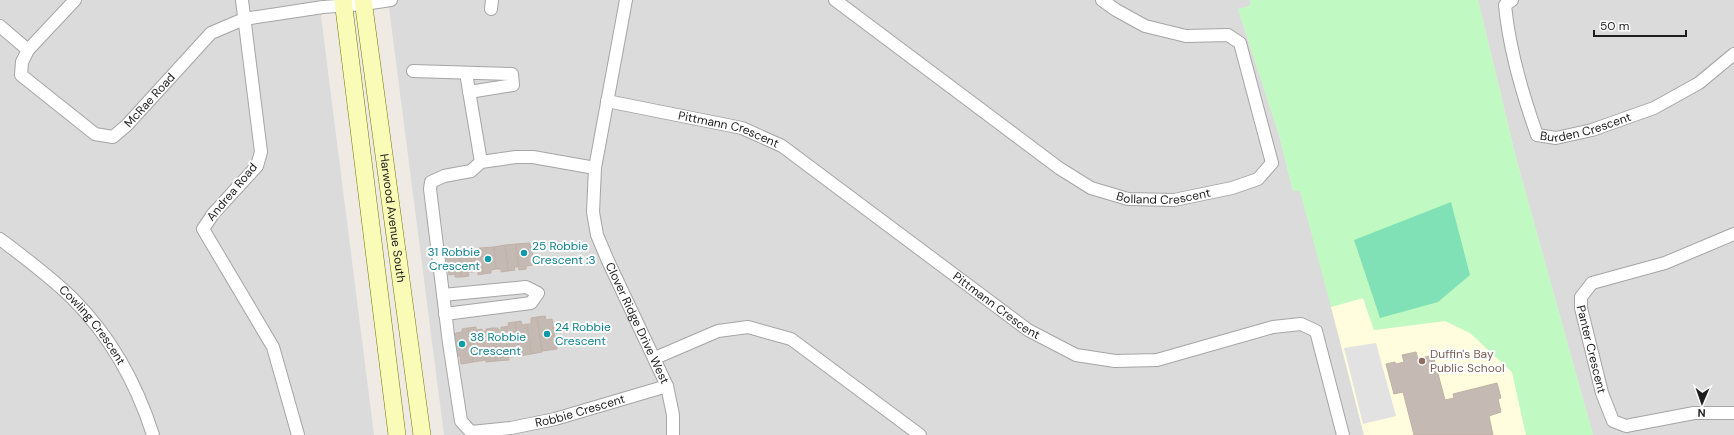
<svg xmlns="http://www.w3.org/2000/svg" width="1734" height="435" font-family="'DM Sans',sans-serif">
<rect width="100%" height="100%" fill="#efebe4"/>
<g fill="#dcdbdb">
<path d="M0 0H319L374 435H0Z"/>
<path d="M388 0H1250V6L1238 9 1279 135 1293 191H1300L1329 293 1364 435H444Z"/>
<path d="M1478 0H1734V435H1593L1516 158Z"/>
</g>
<path fill="#fffddd" d="M1363 298 1374 330 1445 321 1470 333 1512 372 1526 435H1364L1331 307Z"/>
<path fill="#c0fac2" d="M1250 0H1478L1516 158 1593 435H1526L1512 372 1470 333 1445 321 1374 330 1363 298 1331 307 1300 191H1293L1279 135 1238 9 1250 6Z"/>
<path fill="#80e0b6" d="M1451 202 1470 275 1438 302 1380 318 1354 240Z"/>
<path fill="#e2e2e2" d="M1376 343 1396 416 1363 424 1344 348Z"/>
<g fill="#c4bab3" stroke="#c1b1a6">
<path d="M530 243 534 261 533 265 526 266V269L519 270 516 244Z"/>
<path d="M516 244 518 267H514L515 270 508 271 505 245Z"/>
<path d="M505 245 508 271 501 272V269H496L494 247Z"/>
<path d="M494 247 496 269 491 270V273L483 274 480 248Z"/>
<path d="M480 248 483 274 478 275V271L472 272 470 250Z"/>
<path d="M470 250 472 272H468L469 276 461 277 459 251Z"/>
<path d="M459 251 461 277H455V274L449 275 446 253Z"/>
<path d="M545 316 546 320 552 319 557 349 542 351 537 317Z"/>
<path d="M537 317 542 352 531 354 527 324H531V318Z"/>
<path d="M521 321 522 325 527 324 531 354 519 356 515 322Z"/>
<path d="M515 322 519 356 509 357 504 327 509 326 508 323Z"/>
<path d="M476 327V330L482 329 485 360 473 362 468 328Z"/>
<path d="M501 327H504L509 360 496 361 492 328H498V330H501Z"/>
<path d="M468 328 473 362 461 364 460 356H455L453 339 456 333 462 332V329Z"/>
<path d="M492 328 496 361 486 362 482 332 486 331V329Z"/>
<path d="M1416 352 1418 359 1433 355 1445 400 1454 398 1453 394 1497 383 1501 398 1498 399 1501 412 1489 416 1493 435H1414L1403 392 1394 394 1386 364 1395 362 1396 364 1404 362 1402 355Z"/>
</g>
<g fill="none" stroke-linecap="round" stroke-linejoin="round">
<g stroke="#a5a5a5" stroke-width="14">
<g id="minor">
<path id="s1" d="M75 0 28 50 22 62 21 75 95 134 113 137 127 125 211 33 244 19 323 7 364 4 391 0"/>
<path d="M242 0 261 152 257 166 213 214 203 229 273 347 298 435"/>
<path id="s2" d="M626 0 595 168 593 212 597 235 608 261 667 386 673 415V435"/>
<path id="s3" d="M835 0 1059 168 1091 188 1128 199 1174 200 1232 188 1258 179 1272 163 1240 43 1228 35 1186 36 1145 26 1116 10 1102 0"/>
<path id="s4" d="M1512 0 1505 5C1509 49 1522 93 1537 135L1556 138 1592 130 1654 108 1699 83 1734 54"/>
<path d="M491 9 492 0"/>
<path d="M0 26 28 50"/>
<path d="M413 71 512 74 513 85 469 92"/>
<path d="M466 73 481 162"/>
<path id="s5" d="M607 101 742 128 782 146 1028 330 1076 355 1115 361 1157 360 1273 327 1301 324 1316 331 1343 435"/>
<path id="s6" d="M595 168 533 157H516L481 162 471 171 444 176 431 182 430 189 449 343 461 421 471 432 511 428 555 419 667 386"/>
<path id="s7" d="M1734 234 1665 263 1592 283 1581 297V308L1602 393 1613 421 1626 426 1694 413H1734"/>
<path id="s8" d="M0 239C25 258 51 277 73 299 111 337 137 385 153 435"/>
<path d="M443 295 526 287 538 293 531 303 445 314"/>
<path d="M655 358 718 331 748 327 791 339 920 435"/>
</g>
</g>
<g stroke="#707703" stroke-width="18">
<g id="secondary">
<path d="M343 0 397 435"/>
<path id="s9" d="M363 0 422 435"/>
</g>
</g>
<use href="#minor" stroke="#fff" stroke-width="12"/>
<use href="#secondary" stroke="#fafbb7" stroke-width="17"/>
</g>
<g fill="#0f9aa8" stroke="#fff" stroke-width="1.5">
<circle cx="524" cy="253" r="4"/>
<circle cx="488" cy="259" r="4"/>
<circle cx="547" cy="334" r="4"/>
<circle cx="462" cy="344" r="4"/>
</g>
<circle fill="#8d6e63" stroke="#fff" stroke-width="1.5" cx="1422" cy="361" r="4"/>
<g text-anchor="middle" dominant-baseline="central" stroke-width="4" stroke-linejoin="round" paint-order="stroke">
<g font-size="12" fill="#1e1e1e" stroke="#fff">
<text stroke="none"><textPath href="#s1" startOffset="260">McRae Road</textPath></text>
<text stroke="none"><textPath href="#s4" startOffset="193">Burden Crescent</textPath></text>
<text stroke="none"><textPath href="#s5" startOffset="125">Pittmann Crescent</textPath></text>
<text transform="translate(232 192) rotate(-50)">Andrea Road</text>
<text stroke="none"><textPath href="#s3" startOffset="392">Bolland Crescent</textPath></text>
<text stroke="none"><textPath href="#s9" startOffset="220">Harwood Avenue South</textPath></text>
<text stroke="none"><textPath href="#s5" startOffset="449">Pittmann Crescent</textPath></text>
<text stroke="none"><textPath href="#s2" startOffset="335">Clover Ridge Drive West</textPath></text>
<text stroke="none"><textPath href="#s8" startOffset="127">Cowling Crescent</textPath></text>
<text stroke="none"><textPath href="#s7" startOffset="222">Panter Crescent</textPath></text>
<text stroke="none"><textPath href="#s6" startOffset="538">Robbie Crescent</textPath></text>
</g>
<g font-size="12" fill="#0d838f" stroke="#fff" text-anchor="start">
<text x="532" y="246">25 Robbie<tspan x="532" dy="14">Crescent :3</tspan></text>
<text x="480" y="252" text-anchor="end">31 Robbie<tspan x="480" dy="14">Crescent</tspan></text>
<text x="555" y="327">24 Robbie<tspan x="555" dy="14">Crescent</tspan></text>
<text x="470" y="337">38 Robbie<tspan x="470" dy="14">Crescent</tspan></text>
</g>
<g font-size="12" fill="#785e54" stroke="#fff" text-anchor="start">
<text x="1430" y="354">Duffin's Bay<tspan x="1430" dy="14">Public School</tspan></text>
</g>
</g>
<g transform="translate(1702 403) rotate(182)" stroke="#ffffff" stroke-width="3" paint-order="stroke">
<path d="M0-3L7 15L0 10L-7 15Z" fill="#1e1e1e"/>
<text y="-6" font-size="11" font-weight="bold" text-anchor="middle" fill="#1e1e1e">N</text>
</g>
<path d="M1594 30v6h92v-6" fill="none" stroke="#1e1e1e" stroke-width="2"/>
<text x="1600" y="30" font-size="12" fill="#1e1e1e" stroke="#ffffff" stroke-width="3" paint-order="stroke">50 m</text>
</svg>
